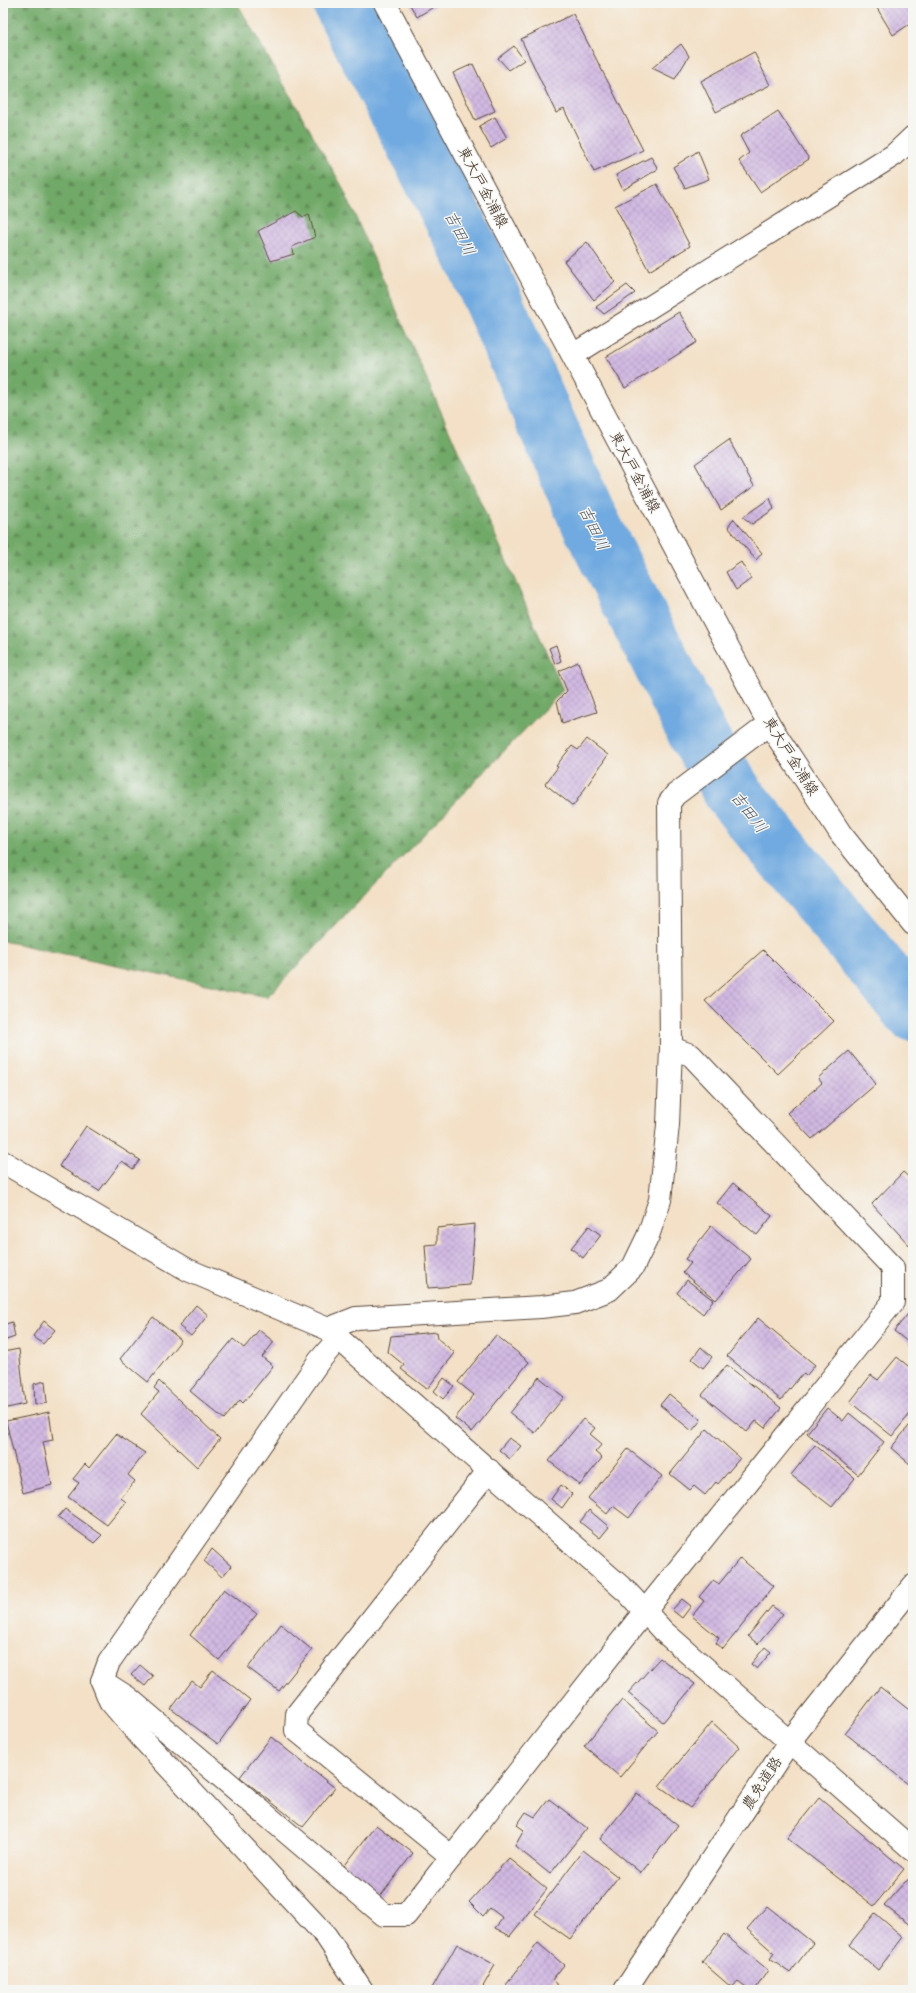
<svg xmlns="http://www.w3.org/2000/svg" width="916" height="1993" font-family="'Shantell Sans','Klee One',sans-serif">
<defs>
<pattern id="forest-firs" width="22" height="20" patternUnits="userSpaceOnUse"><rect width="22" height="20" fill="#71a968"/><path d="M5 1l3.5 6h-7zM16 11l3.5 6h-7z" fill="#5e8a55"/></pattern>
<pattern id="building-cross-hatch" width="8" height="8" patternUnits="userSpaceOnUse"><rect width="8" height="8" fill="#d1b9e2"/><path d="M0 0l8 8M0 8l8-8" fill="none" stroke="#b49fc1"/></pattern>
</defs>
<rect width="100%" height="100%" fill="#f6f6f2"/>
<filter id="ink" filterUnits="userSpaceOnUse"><feTurbulence type="fractalNoise" baseFrequency=".025" numOctaves="2"/><feDisplacementMap in="SourceGraphic" scale="8" xChannelSelector="R" yChannelSelector="G"/><feConvolveMatrix kernelMatrix="1 2 1 2 8 2 1 2 1" color-interpolation-filters="sRGB"/></filter>
<filter id="wash" filterUnits="userSpaceOnUse"><feTurbulence type="fractalNoise" baseFrequency=".012" numOctaves="4" result="noise"/><feDisplacementMap in="SourceGraphic" scale="16" xChannelSelector="R" yChannelSelector="G"/><feGaussianBlur stdDeviation="0.9" result="paint"/><feColorMatrix in="noise" values="0 0 0 0 0 0 0 0 0 0 0 0 0 0 0 0 0 1.4 0 .05"/><feComposite in="paint" operator="in"/></filter>
<g filter="url(#wash)">
<rect width="100%" height="100%" fill="#f3e0c6"/>
<path fill="url(#forest-firs)" stroke="#566a43" d="M3 3H237L342 186 563 690 267 997 3 941Z"/>
<g fill="none" stroke-linecap="round" stroke-linejoin="round">
<path stroke="#71aae0" stroke-width="59" d="M342 3 474 258 587 516 699 737 736 797 913 1012"/>
</g>
<g id="blocks">
<g fill="url(#building-cross-hatch)">
<path d="M409 3H440L417 17Z"/>
<path d="M524 3H535L526 8Z"/>
<path d="M874 3H913V22L893 35Z"/>
<path d="M573 14 643 150 594 172 564 109 556 113 521 39Z"/>
<path d="M681 44 689 56 675 79 652 68Z"/>
<path d="M514 46 524 60 509 70 498 58Z"/>
<path d="M754 52 770 85 716 112 701 81Z"/>
<path d="M473 64 495 111 475 120 453 73Z"/>
<path d="M778 111 809 159 760 192 739 161 749 153 740 136Z"/>
<path d="M495 117 507 138 491 148 479 126Z"/>
<path d="M698 151 709 179 685 188 673 167Z"/>
<path d="M651 157 658 169 623 190 616 175Z"/>
<path d="M657 184 690 246 649 271 615 206Z"/>
<path d="M296 211 303 217 309 214 315 237 292 247 294 254 271 261 258 231Z"/>
<path d="M587 242 615 282 594 300 564 261Z"/>
<path d="M627 285 635 293 604 314 596 307Z"/>
<path d="M679 312 697 342 625 388 606 357Z"/>
<path d="M729 440 754 486 721 510 695 464Z"/>
<path d="M770 498 774 509 752 524 743 517Z"/>
<path d="M734 519 762 553 756 560 728 527Z"/>
<path d="M741 562 751 579 736 590 726 572Z"/>
<path d="M556 645 561 661 555 664 549 648Z"/>
<path d="M578 662 597 712 562 723 557 701 567 691 559 671Z"/>
<path d="M587 739 608 755 573 806 545 784 558 767 556 766 572 746 578 750Z"/>
<path d="M763 950 834 1021 778 1074 705 1001Z"/>
<path d="M849 1051 876 1084 812 1139 787 1113 822 1083 818 1078Z"/>
<path d="M86 1126 140 1160 133 1169 122 1161 99 1191 59 1166Z"/>
<path d="M903 1172 913 1181V1241L909 1245 872 1204Z"/>
<path d="M733 1183 772 1216 757 1235 717 1203Z"/>
<path d="M475 1224 470 1285 428 1288 425 1245 437 1244V1228Z"/>
<path d="M589 1226 601 1235 583 1258 571 1248Z"/>
<path d="M711 1226 751 1259 716 1300 683 1273 691 1263 685 1259Z"/>
<path d="M687 1280 713 1300 703 1314 677 1293Z"/>
<path d="M196 1305 208 1315 191 1336 179 1326Z"/>
<path d="M913 1308V1346L894 1331Z"/>
<path d="M153 1317 181 1340 148 1382 120 1359Z"/>
<path d="M758 1318 815 1365 806 1376 803 1373 781 1400 727 1356Z"/>
<path d="M44 1321 55 1330 43 1344 33 1336Z"/>
<path d="M12 1322 15 1337 3 1341V1325Z"/>
<path d="M259 1330 274 1342 262 1357 273 1366 243 1403 240 1400 224 1419 190 1391 233 1339 244 1348Z"/>
<path d="M437 1332 438 1339 455 1353 427 1389 401 1369 404 1365 388 1352 391 1336Z"/>
<path d="M496 1335 529 1362 472 1432 455 1418 474 1395 458 1382Z"/>
<path d="M701 1347 712 1357 703 1368 692 1359Z"/>
<path d="M19 1349 25 1404 3 1409V1352Z"/>
<path d="M897 1357 913 1370V1410L892 1436 850 1402 871 1375 878 1380Z"/>
<path d="M727 1365 781 1408 765 1428 756 1421 747 1432 702 1395Z"/>
<path d="M539 1377 564 1397 535 1433 510 1413Z"/>
<path d="M444 1378 454 1386 443 1399 434 1391Z"/>
<path d="M45 1381 47 1403 35 1405 34 1384Z"/>
<path d="M159 1381 220 1439 197 1467 141 1414 159 1392 154 1388Z"/>
<path d="M669 1394 701 1420 692 1431 660 1405Z"/>
<path d="M827 1408 843 1421 849 1413 884 1442 858 1475 807 1433Z"/>
<path d="M49 1412 53 1440 43 1442 52 1485 23 1493 6 1421Z"/>
<path d="M583 1419 595 1428 590 1434 602 1444 595 1452 602 1458 580 1485 549 1461Z"/>
<path d="M913 1421V1463L911 1465 891 1448Z"/>
<path d="M707 1429 740 1458 718 1484 716 1482 705 1495 694 1486 690 1490 670 1474Z"/>
<path d="M116 1434 145 1453 128 1475 135 1481 121 1498 126 1502 107 1525 68 1497 79 1483 73 1479 85 1464 89 1468Z"/>
<path d="M509 1438 521 1446 510 1459 499 1450Z"/>
<path d="M815 1445 855 1478 832 1507 791 1475Z"/>
<path d="M628 1449 662 1476 629 1518 613 1506 607 1514 588 1498Z"/>
<path d="M561 1485 572 1494 562 1508 551 1499Z"/>
<path d="M65 1509 102 1535 94 1543 58 1517Z"/>
<path d="M589 1510 609 1527 600 1538 580 1522Z"/>
<path d="M212 1549 231 1566 222 1577 204 1561Z"/>
<path d="M740 1558 774 1586 723 1649 716 1643 719 1638 692 1616 704 1601 699 1597 713 1580 719 1584Z"/>
<path d="M224 1589 257 1614 219 1660 190 1635Z"/>
<path d="M682 1599 691 1606 682 1618 672 1610Z"/>
<path d="M772 1606 783 1614 758 1644 748 1636Z"/>
<path d="M281 1624 312 1650 279 1691 248 1668Z"/>
<path d="M765 1647 771 1652 757 1669 751 1664Z"/>
<path d="M660 1658 695 1684 663 1722 628 1693Z"/>
<path d="M140 1665 153 1676 145 1686 131 1675Z"/>
<path d="M213 1670 250 1700 218 1744 171 1709 192 1681 200 1687Z"/>
<path d="M880 1687 913 1713V1781L909 1785 845 1733Z"/>
<path d="M622 1700 658 1731 620 1777 584 1746Z"/>
<path d="M712 1722 739 1747 690 1808 659 1786Z"/>
<path d="M271 1737 335 1788 303 1827 240 1777Z"/>
<path d="M637 1793 678 1826 641 1873 600 1839Z"/>
<path d="M819 1798 904 1869 874 1906 787 1838Z"/>
<path d="M549 1799 587 1828 550 1874 515 1846 524 1830 517 1825 526 1812 535 1817Z"/>
<path d="M376 1825 413 1853 379 1898 342 1869Z"/>
<path d="M583 1850 618 1877 570 1939 535 1914Z"/>
<path d="M509 1858 547 1889 510 1936 495 1928 503 1918 490 1908 483 1916 469 1902Z"/>
<path d="M913 1876V1924L911 1926 884 1905 904 1883Z"/>
<path d="M767 1906 813 1943 790 1973 770 1959 774 1953 747 1929Z"/>
<path d="M875 1913 903 1937 878 1970 849 1945Z"/>
<path d="M724 1934 768 1970 755 1990H750L738 1981 731 1987 702 1962Z"/>
<path d="M538 1943 564 1965 552 1980 563 1990H514L506 1985Z"/>
<path d="M457 1944 495 1965 481 1990H431Z"/>
</g>
</g>
</g>
<g filter="url(#ink)">
<use href="#blocks" fill-opacity="0" stroke="#574537" stroke-width="1"/>
<g fill="none" stroke-linecap="round" stroke-linejoin="round">
<g stroke="#574537" stroke-width="24">
<g id="minor">
<path d="M573 355 894 155 913 137"/>
<path d="M3 1162 188 1270 328 1329 628 1593 663 1631 913 1850"/>
<path d="M328 1329 356 1318 541 1307 575 1303 609 1290 633 1267 648 1236 660 1200 668 1125 671 1048 669 803 675 795 769 724"/>
<path d="M339 1338 319 1361 109 1662 102 1681 110 1701 140 1736 326 1936 362 1990"/>
<path d="M102 1681 127 1697 384 1915H406L645 1611 893 1302V1268L691 1055 671 1048"/>
<path d="M452 1857 296 1730 297 1714 489 1470"/>
</g>
</g>
<g stroke="#574537" stroke-width="24">
<path id="tertiary" d="M625 1990 790 1741 913 1586"/>
</g>
<g stroke="#574537" stroke-width="24">
<path id="secondary" d="M385 3 769 724 841 834 913 924"/>
</g>
<use href="#minor" stroke="#fff" stroke-width="22"/>
<use href="#tertiary" stroke="#fff" stroke-width="22"/>
<use href="#secondary" stroke="#fff" stroke-width="22"/>
</g>
</g>
<g text-anchor="middle" dominant-baseline="central" stroke-width="3" stroke-linejoin="round" paint-order="stroke">
<g font-size="15" fill="#3b2a1e" stroke="#f6f6f2">
<text transform="translate(483 187) rotate(62)">東大戸金浦線</text>
<text transform="translate(635 472) rotate(62)">東大戸金浦線</text>
<text transform="translate(791 756) rotate(58)">東大戸金浦線</text>
<text transform="translate(762 1783) rotate(-57)">農免道路</text>
</g>
<g font-size="16" font-style="italic" fill="#4e5762" stroke="#f6f6f2">
<text transform="translate(460 233) rotate(63)">吉田川</text>
<text transform="translate(594 528) rotate(64)">吉田川</text>
<text transform="translate(749 812) rotate(52)">吉田川</text>
</g>
</g>
<rect width="916" height="1993" fill="none" stroke="#f6f6f2" stroke-width="16"/>
</svg>
